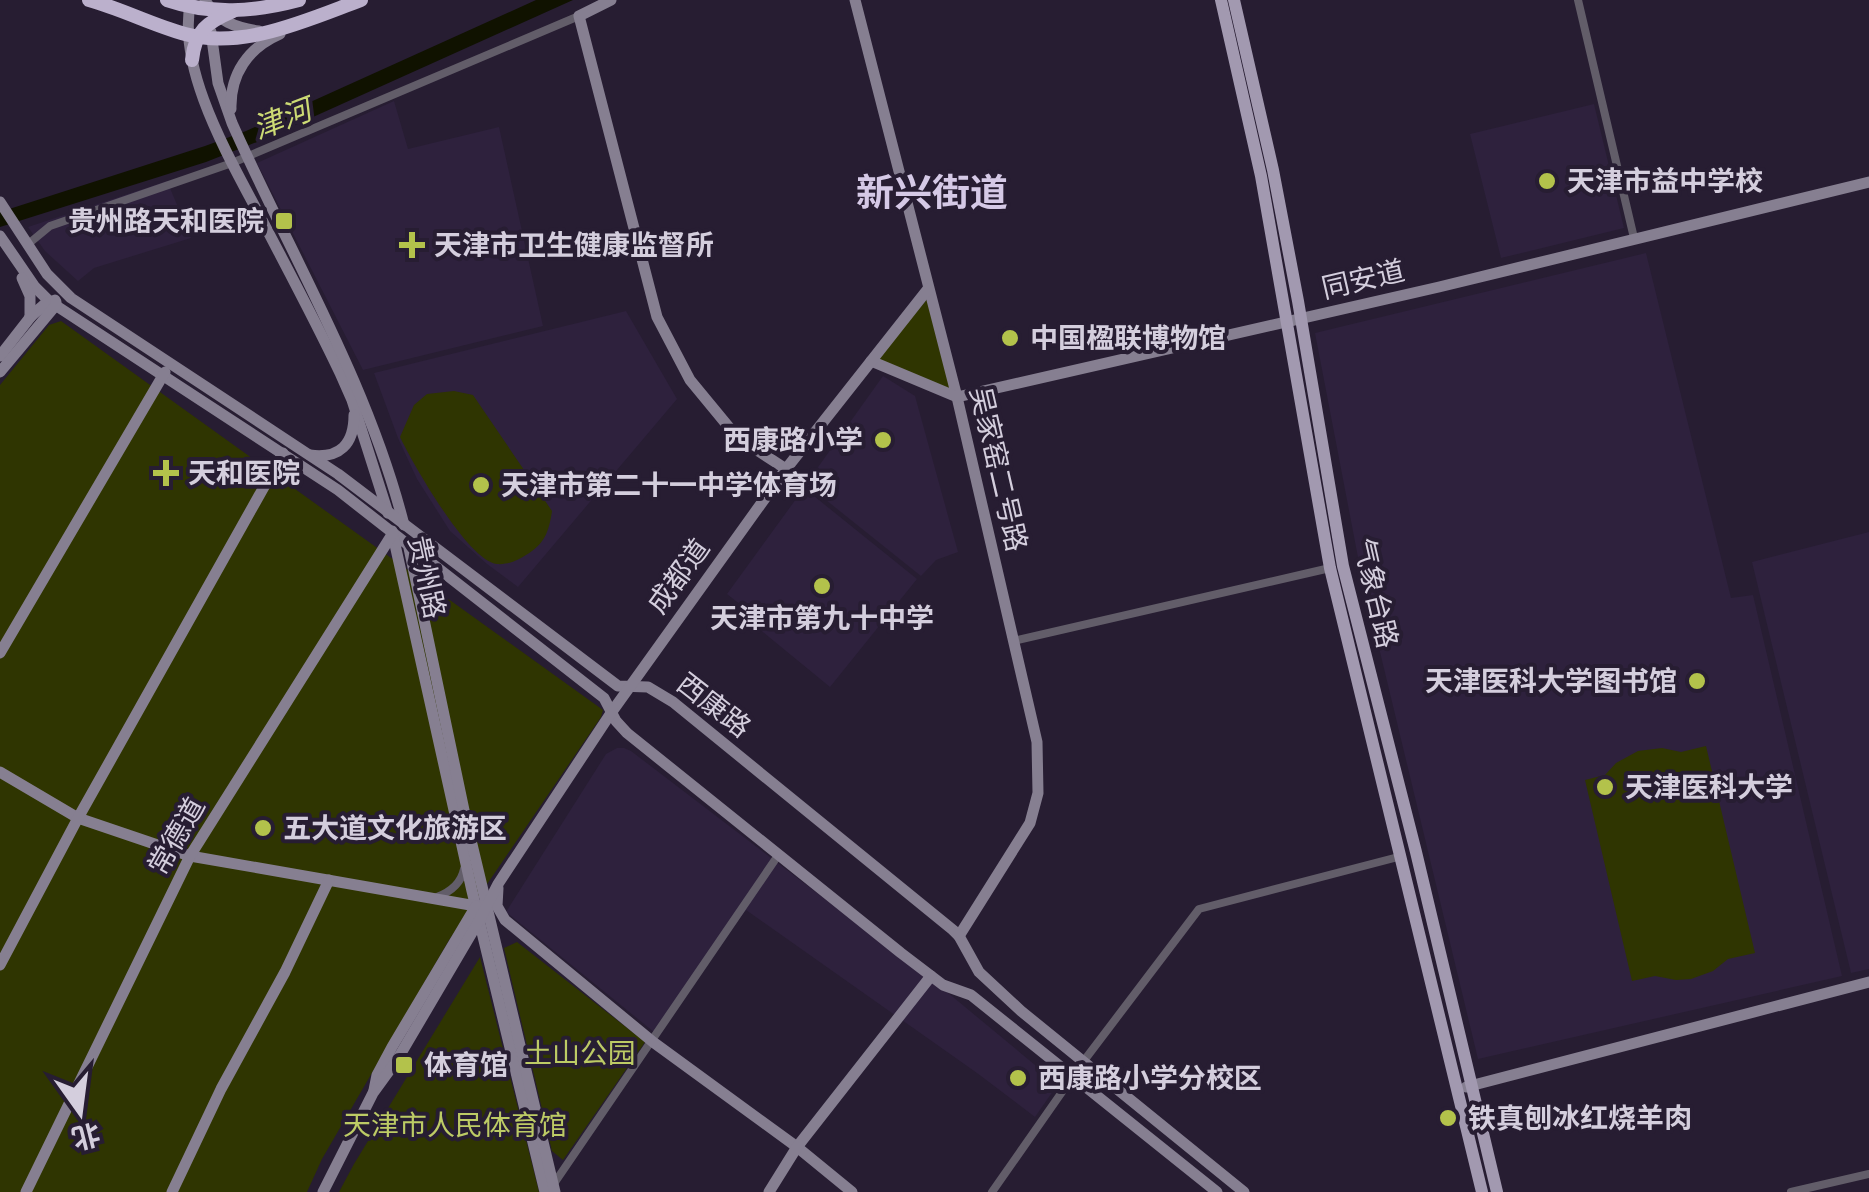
<svg xmlns="http://www.w3.org/2000/svg" width="1869" height="1192" font-family="Cabin,'Noto Sans SC',sans-serif">
<rect width="100%" height="100%" fill="#271d32"/>
<g fill="#2e213d">
<path d="M394 101 408 149 499 127 543 326 363 370 257 163Z"/>
<path d="M1594 104 1624 228 1501 258 1470 134Z"/>
<path d="M167 181 191 238 94 268 78 281 45 251 28 227Z"/>
<path d="M1646 253 1731 598 1753 595 1842 976 1478 1059 1361 573 1315 333Z"/>
<path d="M626 311 677 399 518 587 487 564 450 531 417 479 398 438 374 373Z"/>
<path d="M883 376 915 396 958 552 936 560 921 576 806 484Z"/>
<path d="M804 488 917 579 830 687 752 623 756 617 727 594Z"/>
<path d="M1869 532V969L1851 973 1752 562Z"/>
<path d="M617 748H624L631 751 947 992 1058 1084 1035 1117 977 1073 746 910 654 1032 506 912 606 754Z"/>
</g>
<g fill="#2f3501">
<path d="M933 292 960 399 874 363Z"/>
<path d="M61 321 603 710 601 717 449 940 322 1159 307 1192H0V385L49 325Z"/>
<path d="M454 391 473 395 552 511C549 531 545 544 526 555 518 560 508 565 497 564 468 561 413 464 400 437L414 405 427 394Z"/>
<path d="M1706 746 1755 953 1728 959 1713 971 1691 979 1676 980 1655 976 1632 981 1585 780 1605 775 1616 763 1638 751 1662 748 1681 752Z"/>
<path d="M517 942 645 1042 563 1160 552 1151 504 948Z"/>
<path d="M480 957 539 1192H339L354 1164Z"/>
</g>
<path fill="#101200" d="M536 0H573L262 140 206 162 0 227V212L205 146 246 131Z"/>
<g fill="none" stroke-linecap="round" stroke-linejoin="round">
<g stroke="#625d69" stroke-width="8">
<path d="M1578 0 1634 238"/>
<path d="M27 245 50 226 232 163 579 16"/>
<path d="M1013 641 1330 568"/>
<path d="M437 897C450 892 461 884 464 869"/>
<path d="M553 1185 779 854"/>
<path d="M992 1192 1083 1062 1199 909 1402 856"/>
<path d="M1791 1192 1869 1174"/>
</g>
<g stroke="#867f91" stroke-width="11">
<path d="M191 0C175 69 232 162 263 222 289 272 316 322 340 373L352 400 388 513"/>
<path d="M205 0C217 21 236 28 259 31"/>
<path d="M611 0 579 16 657 317 690 380 737 437 786 469"/>
<path d="M855 0 957 397 1037 742 1038 793 1030 823 959 936"/>
<path d="M211 32 218 83 232 123C291 256 368 383 404 525"/>
<path d="M231 109C230 74 248 48 280 34"/>
<path d="M0 202 47 274 71 298 338 474 618 686 648 687 673 702 953 930 959 936 979 972 1021 1011 1244 1192"/>
<path d="M0 236 35 287 49 301 338 490 604 698 616 721 627 733 901 953 943 985 971 995 1217 1192"/>
<path d="M22 278 30 296V317"/>
<path d="M30 317 45 304 55 300"/>
<path d="M0 356 32 315"/>
<path d="M871 361 957 397 1439 287 1869 182"/>
<path d="M0 372 56 305V302"/>
<path d="M310 455C340 459 354 444 354 415"/>
<path d="M392 531 472 891 545 1192"/>
<path d="M409 548 465 815 555 1192"/>
<path d="M0 653 165 372"/>
<path d="M0 772 78 818 190 856 476 906H482"/>
<path d="M498 888 497 906 505 920 653 1042 797 1147 852 1192"/>
<path d="M0 965 78 818 283 453"/>
<path d="M1466 1087 1869 982"/>
<path d="M374 1090 377 1075 392 1047 476 906"/>
<path d="M26 1192 190 856 393 533"/>
<path d="M172 1192 221 1089 285 972 329 880"/>
<path d="M323 1192 373 1093 397 1060 480 919 498 884 611 713 786 469 928 289"/>
<path d="M769 1192 797 1147 931 976"/>
</g>
<g stroke="#a299b0" stroke-width="12">
<path d="M1221 0 1261 176 1330 568 1482 1192"/>
<path d="M1234 0 1273 170 1298 301 1343 566 1416 852 1497 1192"/>
</g>
<g stroke="#bbb0cc" stroke-width="14">
<path d="M89 0C122 9 152 25 185 34 243 50 307 20 361 0"/>
<path d="M167 0C211 15 254 12 299 0"/>
<path d="M192 60C195 31 207 22 233 11"/>
</g>
</g>
<g fill="#b3c24b" stroke="#271d32" stroke-width="4">
<circle cx="1547" cy="181" r="10"/>
<rect x="274" y="211" width="20" height="20" rx="5"/>
<path d="M407 230h10v10h10v10h-10v10h-10v-10h-10v-10h10z"/>
<circle cx="1010" cy="338" r="10"/>
<circle cx="883" cy="440" r="10"/>
<path d="M161 458h10v10h10v10h-10v10h-10v-10h-10v-10h10z"/>
<circle cx="481" cy="485" r="10"/>
<circle cx="822" cy="586" r="10"/>
<circle cx="1697" cy="681" r="10"/>
<circle cx="1605" cy="787" r="10"/>
<circle cx="263" cy="828" r="10"/>
<rect x="394" y="1055" width="20" height="20" rx="5"/>
<circle cx="1018" cy="1078" r="10"/>
<circle cx="1448" cy="1118" r="10"/>
</g>
<g text-anchor="middle" dominant-baseline="central" stroke-width="8" stroke-linejoin="round" paint-order="stroke">
<g font-size="28" font-weight="bold" fill="#d4cedd" stroke="#271d32" text-anchor="start">
<text x="1567" y="181">天津市益中学校</text>
<text x="264" y="221" text-anchor="end">贵州路天和医院</text>
<text x="434" y="245">天津市卫生健康监督所</text>
<text x="1030" y="338">中国楹联博物馆</text>
<text x="863" y="440" text-anchor="end">西康路小学</text>
<text x="188" y="473">天和医院</text>
<text x="501" y="485">天津市第二十一中学体育场</text>
<text x="822" y="618" text-anchor="middle">天津市第九十中学</text>
<text x="1677" y="681" text-anchor="end">天津医科大学图书馆</text>
<text x="1625" y="787">天津医科大学</text>
<text x="283" y="828">五大道文化旅游区</text>
<text x="424" y="1065">体育馆</text>
<text x="1038" y="1078">西康路小学分校区</text>
<text x="1468" y="1118">铁真刨冰红烧羊肉</text>
</g>
<g font-size="28" fill="#d4cedd" stroke="#271d32">
<text transform="translate(1363 279) rotate(-13)">同安道</text>
<text transform="translate(999 469) rotate(77)">吴家窑二号路</text>
<text transform="translate(678 576) rotate(-54)">成都道</text>
<text transform="translate(427 577) rotate(78)">贵州路</text>
<text transform="translate(1376 593) rotate(77)">气象台路</text>
<text transform="translate(714 705) rotate(38)">西康路</text>
<text transform="translate(176 836) rotate(-60)">常德道</text>
</g>
<g font-size="28" fill="#bdcb65" stroke="#271d32">
<text x="580" y="1053">土山公园</text>
<text x="455" y="1125">天津市人民体育馆</text>
</g>
<g font-size="30" font-style="italic" fill="#ccda74" stroke="#271d32">
<text transform="translate(282 119) rotate(-21)">津河</text>
</g>
<g font-size="38" font-weight="bold" fill="#d5c9e6" stroke="#271d32">
<text x="932" y="192">新兴街道</text>
</g>
</g>
<g transform="translate(80 1112) rotate(166)" stroke="#271d32" stroke-width="8" paint-order="stroke">
<path d="M0-8L18 38L0 25L-18 38Z" fill="#d4cedd"/>
<text y="-15" font-size="28" font-weight="bold" text-anchor="middle" fill="#d4cedd">北</text>
</g>
</svg>
